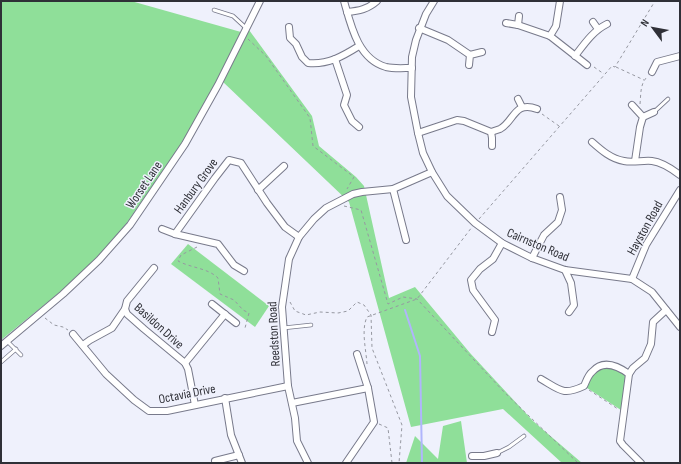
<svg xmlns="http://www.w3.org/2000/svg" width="681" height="464" font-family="'Sofia Sans Condensed',sans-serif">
<rect width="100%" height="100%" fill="#eff1fc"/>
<g fill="#8fdf99">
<path d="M1 1H131L241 32 215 84 182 144 126 224 99 258 60 292 1 340Z"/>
<path d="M249 30 312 116 319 146 356 177 364 186 389 298 415 287 470 353 533 421 582 463H562L503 409 411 427 349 202 222 81Z"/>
<path d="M188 244 269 306 255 327 171 264Z"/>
<path d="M610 364 629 374 624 412 584 386 592 372Z"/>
<path d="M461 421 467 463H406L415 436 438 459 443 426Z"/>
</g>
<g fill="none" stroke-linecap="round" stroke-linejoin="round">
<path stroke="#b0b5fc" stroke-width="2" d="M405 310 420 356 422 463"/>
<g stroke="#787a8b" stroke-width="4.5">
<g id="lane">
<path d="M214 10 233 16 246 28"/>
<path d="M654 112 668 99"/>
<path d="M283 328 311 325"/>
<path d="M7 341 21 355"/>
<path d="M1 362 16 349"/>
<path d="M497 453 509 447 524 436"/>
</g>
</g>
<g stroke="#787a8b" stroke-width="8">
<g id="street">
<path d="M344 1C351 26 358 59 386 67 394 69 404 68 412 68"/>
<path d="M434 1 426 14 416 40 412 57 411 97 418 133 423 153 432 172 447 196 475 223 502 243 532 258 565 270 632 279 652 292 680 327"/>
<path d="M560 1 556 26 550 36 587 65"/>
<path d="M347 12C359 11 368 9 377 1"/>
<path d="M593 22 598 29"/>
<path d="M506 23 518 25 550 36"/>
<path d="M518 25 519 16"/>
<path d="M289 27 290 38 296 44 302 57 308 63C328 65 343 56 359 46"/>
<path d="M419 28 448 40 470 55"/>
<path d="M575 56C585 43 593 31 607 24"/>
<path d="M335 59 347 95 344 105 352 121 359 127"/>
<path d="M469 65 470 55 482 52"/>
<path d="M652 72 657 62 680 56"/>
<path d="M518 99 522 107"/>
<path d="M632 105 643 117 640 127 635 161"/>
<path d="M643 117 654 112"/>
<path d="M491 132 492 138V146"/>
<path d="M418 133 457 120 464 121 491 132C494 131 497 130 500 129 514 122 514 100 537 109"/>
<path d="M592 142C601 150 611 159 624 161 633 163 643 160 652 161 662 162 672 169 680 175"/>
<path d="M393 189 406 240"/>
<path d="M258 190 284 166"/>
<path d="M162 229 175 234 218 244 234 265 244 271"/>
<path d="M175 234 215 178 229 160 241 163 267 203 285 227 299 237"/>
<path d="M532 258 544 235 558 222 562 210 560 197"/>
<path d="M154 268 127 301 125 309 127 314 144 329 185 363 188 369 195 405"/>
<path d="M565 270 571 283 574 305 569 312"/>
<path d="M632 279 646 245 680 190"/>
<path d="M212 304 236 323"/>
<path d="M492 332 495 320 473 290 471 280 480 269 493 259 502 243"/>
<path d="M73 334 106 374 134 400 149 411H167L288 386"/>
<path d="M83 345 90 340 112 328 125 309"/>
<path d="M1 346 63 294 99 260 130 225 185 144 218 85 260 1"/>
<path d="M185 363 225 314"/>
<path d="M541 379C560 390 563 396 584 386 586 382 588 375 592 372 603 359 618 366 629 374"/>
<path d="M225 398 231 435 242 463"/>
<path d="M292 403 368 388"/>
<path d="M472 456H484L497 453"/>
<path d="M215 461 239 455"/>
<path d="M308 463 297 441 295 418 288 386 282 307 289 259 299 237 314 219 326 208 353 194 362 192 393 189 432 172"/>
<path d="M346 463 374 422 368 388 357 354"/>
<path d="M641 463 623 445 620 441 629 374 633 368 645 358 651 344 653 322 666 310"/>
</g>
</g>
<g stroke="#9698a1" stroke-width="1" stroke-dasharray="3 3" stroke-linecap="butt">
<path d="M248 39 266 56 310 118 313 146 354 177 347 189"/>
<path d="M594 67 604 74"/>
<path d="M616 67 644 80"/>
<path d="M640 104C641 94 640 84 647 77"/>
<path d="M542 114 559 126"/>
<path d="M344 206 361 210 388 304 403 297 417 299 505 393 578 463"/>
<path d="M479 219 612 66 615 67 655 1"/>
<path d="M197 247 181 255 178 261C191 268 208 268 218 278L220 294 234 300 243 310 249 313 245 328"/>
<path d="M290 302 295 311 306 315 320 312 338 313 348 311 357 302 364 305 371 315 372 348 402 425 399 463"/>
<path d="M45 318 54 325 63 327 68 330"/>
<path d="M367 364C366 349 361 330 367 317L417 299 472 227"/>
<path d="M589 390 618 409"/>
<path d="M379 424 388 428 392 463"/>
</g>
<use href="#lane" stroke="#fff" stroke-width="3"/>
<use href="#street" stroke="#fff" stroke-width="6"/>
</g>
<g text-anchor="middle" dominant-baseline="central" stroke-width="3" stroke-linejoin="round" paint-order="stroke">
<g font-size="13" fill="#2f3037" stroke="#eff1fc">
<text transform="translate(144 185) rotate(-56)">Worset Lane</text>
<text transform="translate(196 186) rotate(-54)">Hanbury Grove</text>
<text transform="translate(645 228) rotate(-61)">Hayston Road</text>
<text transform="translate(538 245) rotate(23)">Cairnston Road</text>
<text transform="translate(159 326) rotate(42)">Basildon Drive</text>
<text transform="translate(274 334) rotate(-93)">Reedston Road</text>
<text transform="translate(187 394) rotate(-11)">Octavia Drive</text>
</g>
</g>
<rect width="681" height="464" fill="none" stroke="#2f3037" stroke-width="4"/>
<g transform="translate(653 28) rotate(302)" stroke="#eff1fc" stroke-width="3" paint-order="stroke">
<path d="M0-3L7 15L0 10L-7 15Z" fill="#2f3037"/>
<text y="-6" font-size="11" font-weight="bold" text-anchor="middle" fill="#2f3037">N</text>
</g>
</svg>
